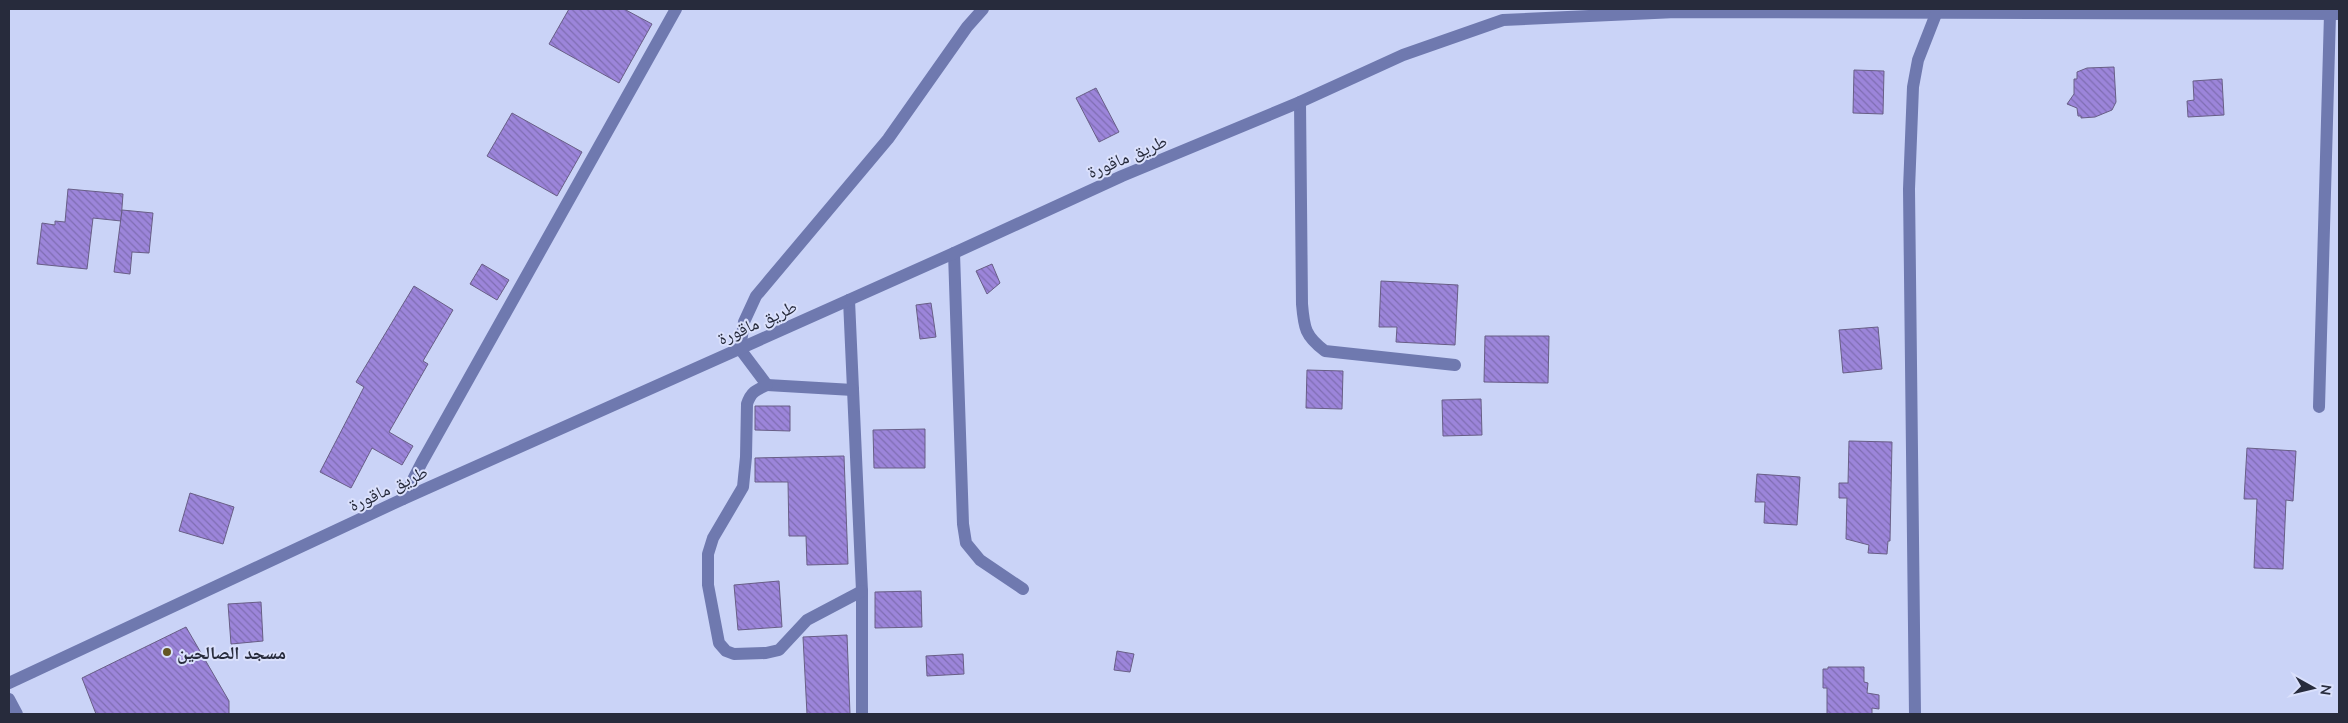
<svg xmlns="http://www.w3.org/2000/svg" width="2348" height="723" font-family="Mulish,'Noto Naskh Arabic',sans-serif">
<defs>
<pattern id="building-back-hatch" width="6" height="6" patternUnits="userSpaceOnUse" patternTransform="scale(1.25)"><rect width="6" height="6" fill="#9c85da"/><path d="M-1 5l2 2M0 0l6 6M5-1l2 2" fill="none" stroke="#7f6db2"/></pattern>
</defs>
<rect width="100%" height="100%" fill="#cad3f7"/>
<g fill="url(#building-back-hatch)" stroke="#685e86">
<path d="M569 9H624L652 24 619 83 549 44Z"/>
<path d="M2114 67 2116 102 2112 110 2095 117 2081 118V116H2078L2077 108 2067 104 2074 94V79H2077V72L2087 68Z"/>
<path d="M1854 70 1884 71 1883 114 1853 113Z"/>
<path d="M2222 79 2224 115 2188 117 2187 101 2194 100 2193 81Z"/>
<path d="M1096 88 1119 132 1099 142 1076 98Z"/>
<path d="M512 113 582 152 557 196 487 156Z"/>
<path d="M68 189 123 194 121 221 93 218 87 269 37 264 42 223 55 225V221L65 222Z"/>
<path d="M122 210 153 213 149 253 132 252 130 274 114 272Z"/>
<path d="M482 264 509 280 497 300 470 284Z"/>
<path d="M992 264 1000 283 987 294 976 271Z"/>
<path d="M1381 281 1458 285 1455 345 1396 342 1397 327H1379Z"/>
<path d="M414 286 453 310 423 361 428 364 389 432 413 446 402 465 372 448 351 488 320 472 364 387 356 382Z"/>
<path d="M931 303 936 337 920 339 916 305Z"/>
<path d="M1878 327 1882 369 1843 373 1839 330Z"/>
<path d="M1485 336H1549L1548 383 1484 382Z"/>
<path d="M1307 370 1343 371 1342 409 1306 408Z"/>
<path d="M1481 399 1482 435 1443 436 1442 400Z"/>
<path d="M755 406H790V431L755 430Z"/>
<path d="M925 429V468H874L873 430Z"/>
<path d="M1849 441 1892 442 1890 541H1888L1887 554 1868 553 1869 545 1846 539 1847 498H1839V483H1848Z"/>
<path d="M2247 448 2296 451 2293 501 2286 500 2283 569 2254 568 2257 499H2244Z"/>
<path d="M844 456 848 564 807 565 806 536H789L788 482H755V458Z"/>
<path d="M1757 474 1800 477 1797 525 1764 523 1765 502H1755Z"/>
<path d="M190 493 234 507 223 544 179 531Z"/>
<path d="M779 581 782 627 738 630 734 585Z"/>
<path d="M921 591 922 627 875 628V592Z"/>
<path d="M261 602 263 641 231 644 228 604Z"/>
<path d="M186 627 229 701V714H96L82 678Z"/>
<path d="M847 635 850 714H807L803 637Z"/>
<path d="M1117 651 1134 654 1130 672 1114 670Z"/>
<path d="M963 654 964 674 927 676 926 656Z"/>
<path d="M1828 667H1864V682L1868 683 1867 693 1879 695V709L1872 708V714H1827V688H1823V669H1828Z"/>
</g>
<g fill="none" stroke-linecap="round" stroke-linejoin="round">
<g stroke="#6f79af" stroke-width="12">
<path d="M1300 102 1302 304C1304 328 1305 336 1325 351L1455 365"/>
<path d="M954 253 963 524 966 543 980 560 1023 589"/>
<path d="M849 300 862 591V714"/>
<path d="M767 385 853 390"/>
<path d="M2319 407 2330 14"/>
<path d="M403 499 422 462 676 9"/>
<path d="M862 591 807 620 779 650 766 653 734 654 726 651 719 643 708 585V554L713 538 743 487 746 457 747 404C751 392 756 390 767 385L740 349 744 322 756 296 888 139 967 27 983 9"/>
<path d="M9 683 403 499 954 253 1122 176 1300 102 1403 55 1503 20 1676 12 2339 14"/>
<path d="M9 699 17 714"/>
<path d="M1915 714 1909 189 1913 87 1918 60 1936 14"/>
</g>
</g>
<circle fill="#635623" stroke="#dae0fc" stroke-width="2" cx="167" cy="652" r="5"/>
<g text-anchor="middle" dominant-baseline="central" stroke-width="4" stroke-linejoin="round" paint-order="stroke">
<g font-size="18" fill="#272b3c" stroke="#dae0fc">
<text transform="translate(1127 156) rotate(-23)">طريق ماقورة</text>
<text transform="translate(757 322) rotate(-24)">طريق ماقورة</text>
<text transform="translate(388 488) rotate(-25)">طريق ماقورة</text>
</g>
<g font-size="18" font-weight="bold" fill="#272b3c" stroke="#dae0fc" text-anchor="start">
<text x="177" y="652">مسجد الصالحين</text>
</g>
</g>
<rect width="2348" height="723" fill="none" stroke="#272b3c" stroke-width="20"/>
<g transform="translate(2313 688) rotate(98)" stroke="#dae0fc" stroke-width="4" paint-order="stroke">
<path d="M0-4L9 19L0 12L-9 19Z" fill="#272b3c"/>
<text y="-8" font-size="14" font-weight="bold" text-anchor="middle" fill="#272b3c">N</text>
</g>
</svg>
